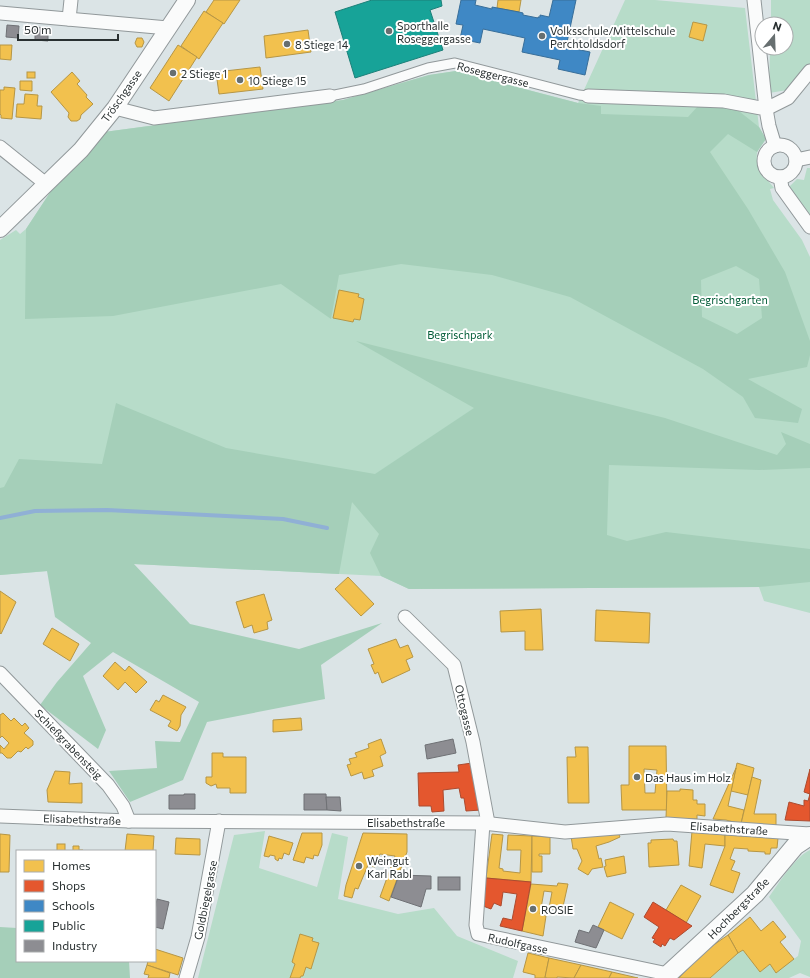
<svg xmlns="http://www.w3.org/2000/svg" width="810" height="978" font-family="Commissioner,sans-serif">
<rect width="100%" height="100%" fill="#dbe4e6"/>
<g fill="#b7dcc9">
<path d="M625 0H655L745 8 759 127 766 139C763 143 758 149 757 153 755 168 766 178 774 188L770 189 773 200 802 240 810 257V613L764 601 759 587 409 589 381 576 133 564 0 575V240L16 230 20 234 26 229 51 191 88 155 104 132 343 100 429 75 456 71 578 103Z"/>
<path d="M771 0H810V64L794 89 769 93 770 48H786V24H771Z"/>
<path d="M807 168H810V218L789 191 790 186 797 179 804 180Z"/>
<path d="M265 831 259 868 317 887 332 833 348 837 338 899 398 914 434 908 457 936 518 961 513 978H198L234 835Z"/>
<path d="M810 850V977L800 973 789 978H710L738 953 743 950 760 972 770 964 776 972 798 956 801 941 769 897C778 884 797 855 810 850Z"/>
</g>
<g fill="#a5cfb9" fill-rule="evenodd">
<path d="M456 71 578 103 601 106V114L688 117 698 106 735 108 759 127 766 139 757 152 728 134 710 152 748 209 785 272 810 341V355L807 367 748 379 802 409 798 423 755 418 743 397 703 369 570 297 492 275 401 264 339 275 331 319 281 284 113 316 25 319 26 229 51 191 88 155 104 132 343 100 429 75ZM736 266 759 279 762 318 737 334 702 317 701 280Z"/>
<path d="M356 341 665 418 777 455 786 444 781 432 810 444V468L759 470 609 465 607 535 627 541 666 532 810 549V582L759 587 409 589 381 576 370 553 379 534 352 502 339 574 134 564 190 624 299 649 382 623 321 665 325 699 207 722 183 780 130 802 109 771 157 768 155 741 180 742 199 702 113 652 83 676 106 730 98 749 40 705 57 682 91 643 55 617 47 571 0 575V488L4 487 19 459 102 464 116 403 226 448 375 474 474 408Z"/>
<path d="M0 927 17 928V961H129L130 978H0Z"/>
</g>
<g fill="#f2c14e" stroke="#b69645" fill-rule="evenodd">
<path d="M214 0H240L224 24 206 12Z"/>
<path d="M498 0H521L519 12 497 8Z"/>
<path d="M204 11 223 23 199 59 181 46Z"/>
<path d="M693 22 707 25 703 41 689 37Z"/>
<path d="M308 30 311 52 266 58 264 36Z"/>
<path d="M137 38H142L144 42 142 47H137L135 43Z"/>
<path d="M0 45H12L11 60 0 59Z"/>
<path d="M178 45 197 57 169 101 150 88Z"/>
<path d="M260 67 263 89 219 94 216 72Z"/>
<rect x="27" y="72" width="8" height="6"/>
<path d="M72 72 80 81 77 84 87 95 86 97 93 104 81 115 80 119 77 121H71L68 117 69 113 51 92Z"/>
<path d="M20 81H32V91L20 90Z"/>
<path d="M4 87 15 88 12 119 1 118V115L0 114V90H4Z"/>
<path d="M25 94 38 95 37 106H42L41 119 16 117 17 104H24Z"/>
<path d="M339 290 359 294 358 297 364 299 360 320 354 319 353 322 333 318Z"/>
<path d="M348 577 374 604 361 616 335 589Z"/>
<path d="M0 591 16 602 1 634 0 633Z"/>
<path d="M264 594 272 620 267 622 268 629 254 633 252 625 244 628 236 602Z"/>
<path d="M541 609 543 650H525V631L501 632 500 611Z"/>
<path d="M596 610 650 613 649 643 595 641Z"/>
<path d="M52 628 79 644 70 661 43 644Z"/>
<path d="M396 639 400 648 408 645 413 657 406 660 410 670 382 683 378 672 375 674 371 665 374 664 368 649Z"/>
<path d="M115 662 125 671 129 666 147 682 136 693 125 682 118 690 103 676Z"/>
<path d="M163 695 186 707 181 715 180 726 177 731 168 726 171 721 150 710 156 700 159 702Z"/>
<path d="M3 713 11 721 14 718 22 726 25 723 29 728 24 733 33 741V745L28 749 26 747 21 752 18 751 11 758H7L2 753H0V745L4 749 9 743 2 736 0 738V715Z"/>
<path d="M301 718 302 730 273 732V720Z"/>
<path d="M381 739 386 753 380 756 383 766 372 770 374 776 364 779 362 772 351 776 347 765 351 764 349 759 357 757 355 753 369 748 368 744Z"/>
<path d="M629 746H666L667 810H622L621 785H629ZM644 769 657 770 655 793H645Z"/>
<path d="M575 747H588L589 803H568L567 757H576Z"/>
<path d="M212 753H223V757H246V793H230V788H217L216 784 211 786 206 783V777H212Z"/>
<path d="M737 763 754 768 748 795 731 791Z"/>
<path d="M736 768 728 806 744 810 741 824 726 820 713 819Z"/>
<path d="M55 771 70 772 69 784 82 783V803L48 802 47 790Z"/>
<path d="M752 777 761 780 754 814H776V826L741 824Z"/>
<path d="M680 789 693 790V800H697V804H705V816L697 815V819L666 818 667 791H680Z"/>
<path d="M617 830 620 837 609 842 596 846 599 859 601 858 603 867 592 869 588 875 578 869 582 861 577 849H573L571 836Z"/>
<path d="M692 831 725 835V846L705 844 702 868 689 866Z"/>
<path d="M302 833H322V845L318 856 314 855 313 859 306 857 304 863 293 860Z"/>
<path d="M363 833 407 834V852L389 901 380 897 395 856 380 854 375 867 368 865 358 889 355 888 352 898 344 896 346 885Z"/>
<path d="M0 834 10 835 9 872H0Z"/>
<path d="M127 834 154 836 153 851H125Z"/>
<path d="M492 834 503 835 499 868 503 869V871L520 873 521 850H507L508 835 532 836 531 882 486 878Z"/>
<path d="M725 835 778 838 777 848H771L770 854H765V852L748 851V849L734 848 730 859 735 861 731 870 740 873 733 893 710 885 725 846Z"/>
<path d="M269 836 293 843 289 855 284 853 282 859 279 858 278 861 275 859V856L270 855 269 857 264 856Z"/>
<path d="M532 836 550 837V854H539V856H542V872H532Z"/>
<path d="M176 838 200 839V855L175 854Z"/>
<path d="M673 839 674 841H677L679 865 649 867 648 843H651V840Z"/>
<rect x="57" y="844" width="8" height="7"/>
<path d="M73 846H79V850H83V851H73Z"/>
<path d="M624 856 626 873 607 877 604 867 606 866 605 860Z"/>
<path d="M558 883 568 884 562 911 549 908 552 892 544 891 540 914 546 916 543 936 522 931 531 884 557 886Z"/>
<path d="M681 885 701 896 686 923 666 910Z"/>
<path d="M610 902 634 914 622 939 598 927Z"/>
<path d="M750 917 761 931 773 921 786 937 780 942 794 959 776 973 770 964 760 972 743 950 738 953 728 935Z"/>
<path d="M300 934 313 938 312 941 319 943 311 969 306 967 303 976H301L300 978H290L295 964 292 962Z"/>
<path d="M728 935 738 953 710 978H679L702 953Z"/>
<path d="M155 949 183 958 178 975 147 965 148 961H155Z"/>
<path d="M528 953 549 958 545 978H535V975L523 972Z"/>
<path d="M549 958 581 965 574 978 557 977V978H547L545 977Z"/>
<path d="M147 965 170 973 169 978H148L149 975 144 974Z"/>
<path d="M581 965 612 972 609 978H574Z"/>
<path d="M612 972 638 978H609Z"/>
</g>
<g fill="#e4572e" stroke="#ac4b2f">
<path d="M472 763 481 810 466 811 464 798H461L459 788 443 790 444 811 432 812 431 806H419L418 773 459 772 458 765Z"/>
<path d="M810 769V821L785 820 789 802 804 806V800L808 801 810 794 804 792Z"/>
<path d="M486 878 531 882 522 931 500 926 503 918 512 920 517 894 503 892 501 906 494 903 491 909 483 906Z"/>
<path d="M653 902 692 926 674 940 670 938 665 946 662 944 661 947 653 942 655 939 652 938 659 927 644 917Z"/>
</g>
<path fill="#3f88c5" stroke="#386e99" d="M461 0H476L475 5 492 9V7L519 12 523 13V15L538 18V17H540V15L549 17 553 0H576L566 47 590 52 585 75 558 69 560 60 522 52 525 38 483 29 480 43 460 39 463 25 456 24Z"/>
<path fill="#17a398" stroke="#1c8079" d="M372 0H441L442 6 430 10 443 50 355 78 335 12Z"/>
<g fill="#8d8d92" stroke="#6f7175">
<path d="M7 25 19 26 18 38 6 37Z"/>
<path d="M35 27 48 28V41L35 40Z"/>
<path d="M453 739 456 753 427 759 425 745Z"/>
<path d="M184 794H195V809H169V795H184Z"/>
<path d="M304 794H326L327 810H304Z"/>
<path d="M326 797H340L341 811 327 810Z"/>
<path d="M399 875 431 876V889H426L421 907 391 897Z"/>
<rect x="438" y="877" width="22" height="13"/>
<path d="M157 899 169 902 163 929 155 927V911Z"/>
<path d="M593 925 604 930 596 948 575 942 579 930 589 933Z"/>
</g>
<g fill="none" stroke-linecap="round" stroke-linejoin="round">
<path stroke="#90b0d5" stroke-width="4" d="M0 518 35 511 107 510 283 519 327 528"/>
<g stroke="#91989a" stroke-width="11">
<path id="pedestrian" d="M330 96 364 89 428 68 455 63 579 95 588 96"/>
</g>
<g stroke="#91989a" stroke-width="15">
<g id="minor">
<path d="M754 0 766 109 788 98 810 71"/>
<path d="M0 13 168 28"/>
<path d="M69 19 71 0"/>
<path d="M588 96 724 101 766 109 769 126 775 146"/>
<path d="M115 108 154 118 330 96"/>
<circle cx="780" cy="161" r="16"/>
<path d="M0 147 46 184"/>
<path d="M796 160 810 157"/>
<path d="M780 177 782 188 810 227"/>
<path d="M405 617 454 665 473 742 488 823"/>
<path d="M0 673 108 785 123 806 129 821"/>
<path d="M0 816 129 821 483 823 565 832 667 824 810 834"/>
<path d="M483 823 476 925 478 934 668 974"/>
<path d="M186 978 198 937 219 821"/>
</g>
</g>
<g stroke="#91989a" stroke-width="18">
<path id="tertiary" d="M0 229 81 150 115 108 187 0"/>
</g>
<g stroke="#91989a" stroke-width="20">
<path id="secondary" d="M664 978 755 894 795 846 810 836"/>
</g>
<use href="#pedestrian" stroke="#fafbfb" stroke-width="9"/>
<use href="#minor" stroke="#fafbfb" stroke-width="13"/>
<use href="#tertiary" stroke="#fafbfb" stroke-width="16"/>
<use href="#secondary" stroke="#fafbfb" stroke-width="18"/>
</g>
<g fill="#676f70" stroke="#fff" stroke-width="1.5">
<circle cx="389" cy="31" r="4"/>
<circle cx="542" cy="36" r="4"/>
<circle cx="287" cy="44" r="4"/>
<circle cx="173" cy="73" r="4"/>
<circle cx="240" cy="80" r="4"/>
<circle cx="637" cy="777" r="4"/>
<circle cx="359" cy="866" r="4"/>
<circle cx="533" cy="909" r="4"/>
</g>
<g text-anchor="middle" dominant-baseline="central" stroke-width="4" stroke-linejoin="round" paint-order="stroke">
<g font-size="11" fill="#293031" stroke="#fff" text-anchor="start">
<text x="397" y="25">Sporthalle<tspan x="397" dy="13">Roseggergasse</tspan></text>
<text x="550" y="30">Volksschule/Mittelschule<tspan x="550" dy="13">Perchtoldsdorf</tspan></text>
<text x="295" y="44">8 Stiege 14</text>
<text x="181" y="73">2 Stiege 1</text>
<text x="248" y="80">10 Stiege 15</text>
<text x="645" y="777">Das Haus im Holz</text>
<text x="367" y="860">Weingut<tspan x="367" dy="13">Karl Rabl</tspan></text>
<text x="541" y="909">ROSIE</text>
</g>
<g font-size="11" fill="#293031" stroke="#fff">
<text transform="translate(493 74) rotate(14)">Roseggergasse</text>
<text transform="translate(121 96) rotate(-55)">Tröschgasse</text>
<text transform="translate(465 710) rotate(77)">Ottogasse</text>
<text transform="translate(69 744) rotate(46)">Schießgrabensteig</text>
<text transform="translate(82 819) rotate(2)">Elisabethstraße</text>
<text x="406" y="822">Elisabethstraße</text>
<text transform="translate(729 828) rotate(4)">Elisabethstraße</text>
<text transform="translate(205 900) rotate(-79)">Goldbiegelgasse</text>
<text transform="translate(738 908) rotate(-45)">Hochbergstraße</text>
<text transform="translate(518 943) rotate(12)">Rudolfgasse</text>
</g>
<g font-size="11" fill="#005b36" stroke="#fff">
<text x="730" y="299">Begrischgarten</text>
<text x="460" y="334">Begrischpark</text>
</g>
</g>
<rect x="16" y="850" width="140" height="112" fill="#ffffff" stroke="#a9acad"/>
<rect x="24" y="860" width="20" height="12" fill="#f2c14e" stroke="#a9acad"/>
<text x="52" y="870" font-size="12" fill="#293031">Homes</text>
<rect x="24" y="880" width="20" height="12" fill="#e4572e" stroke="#a9acad"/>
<text x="52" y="890" font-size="12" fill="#293031">Shops</text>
<rect x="24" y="900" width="20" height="12" fill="#3f88c5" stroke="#a9acad"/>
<text x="52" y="910" font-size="12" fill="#293031">Schools</text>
<rect x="24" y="920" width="20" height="12" fill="#17a398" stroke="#a9acad"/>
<text x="52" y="930" font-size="12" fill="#293031">Public</text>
<rect x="24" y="940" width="20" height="12" fill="#8d8d92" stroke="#a9acad"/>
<text x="52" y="950" font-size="12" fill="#293031">Industry</text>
<g transform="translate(774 36) rotate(19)"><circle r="19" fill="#ffffff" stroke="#a9acad"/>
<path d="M0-3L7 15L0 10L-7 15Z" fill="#676f70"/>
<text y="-6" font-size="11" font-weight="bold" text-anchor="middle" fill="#293031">N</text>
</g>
<path d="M18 34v6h100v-6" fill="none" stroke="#293031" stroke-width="2"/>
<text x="24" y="34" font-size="12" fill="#293031" stroke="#ffffff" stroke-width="3" paint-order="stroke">50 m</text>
</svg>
